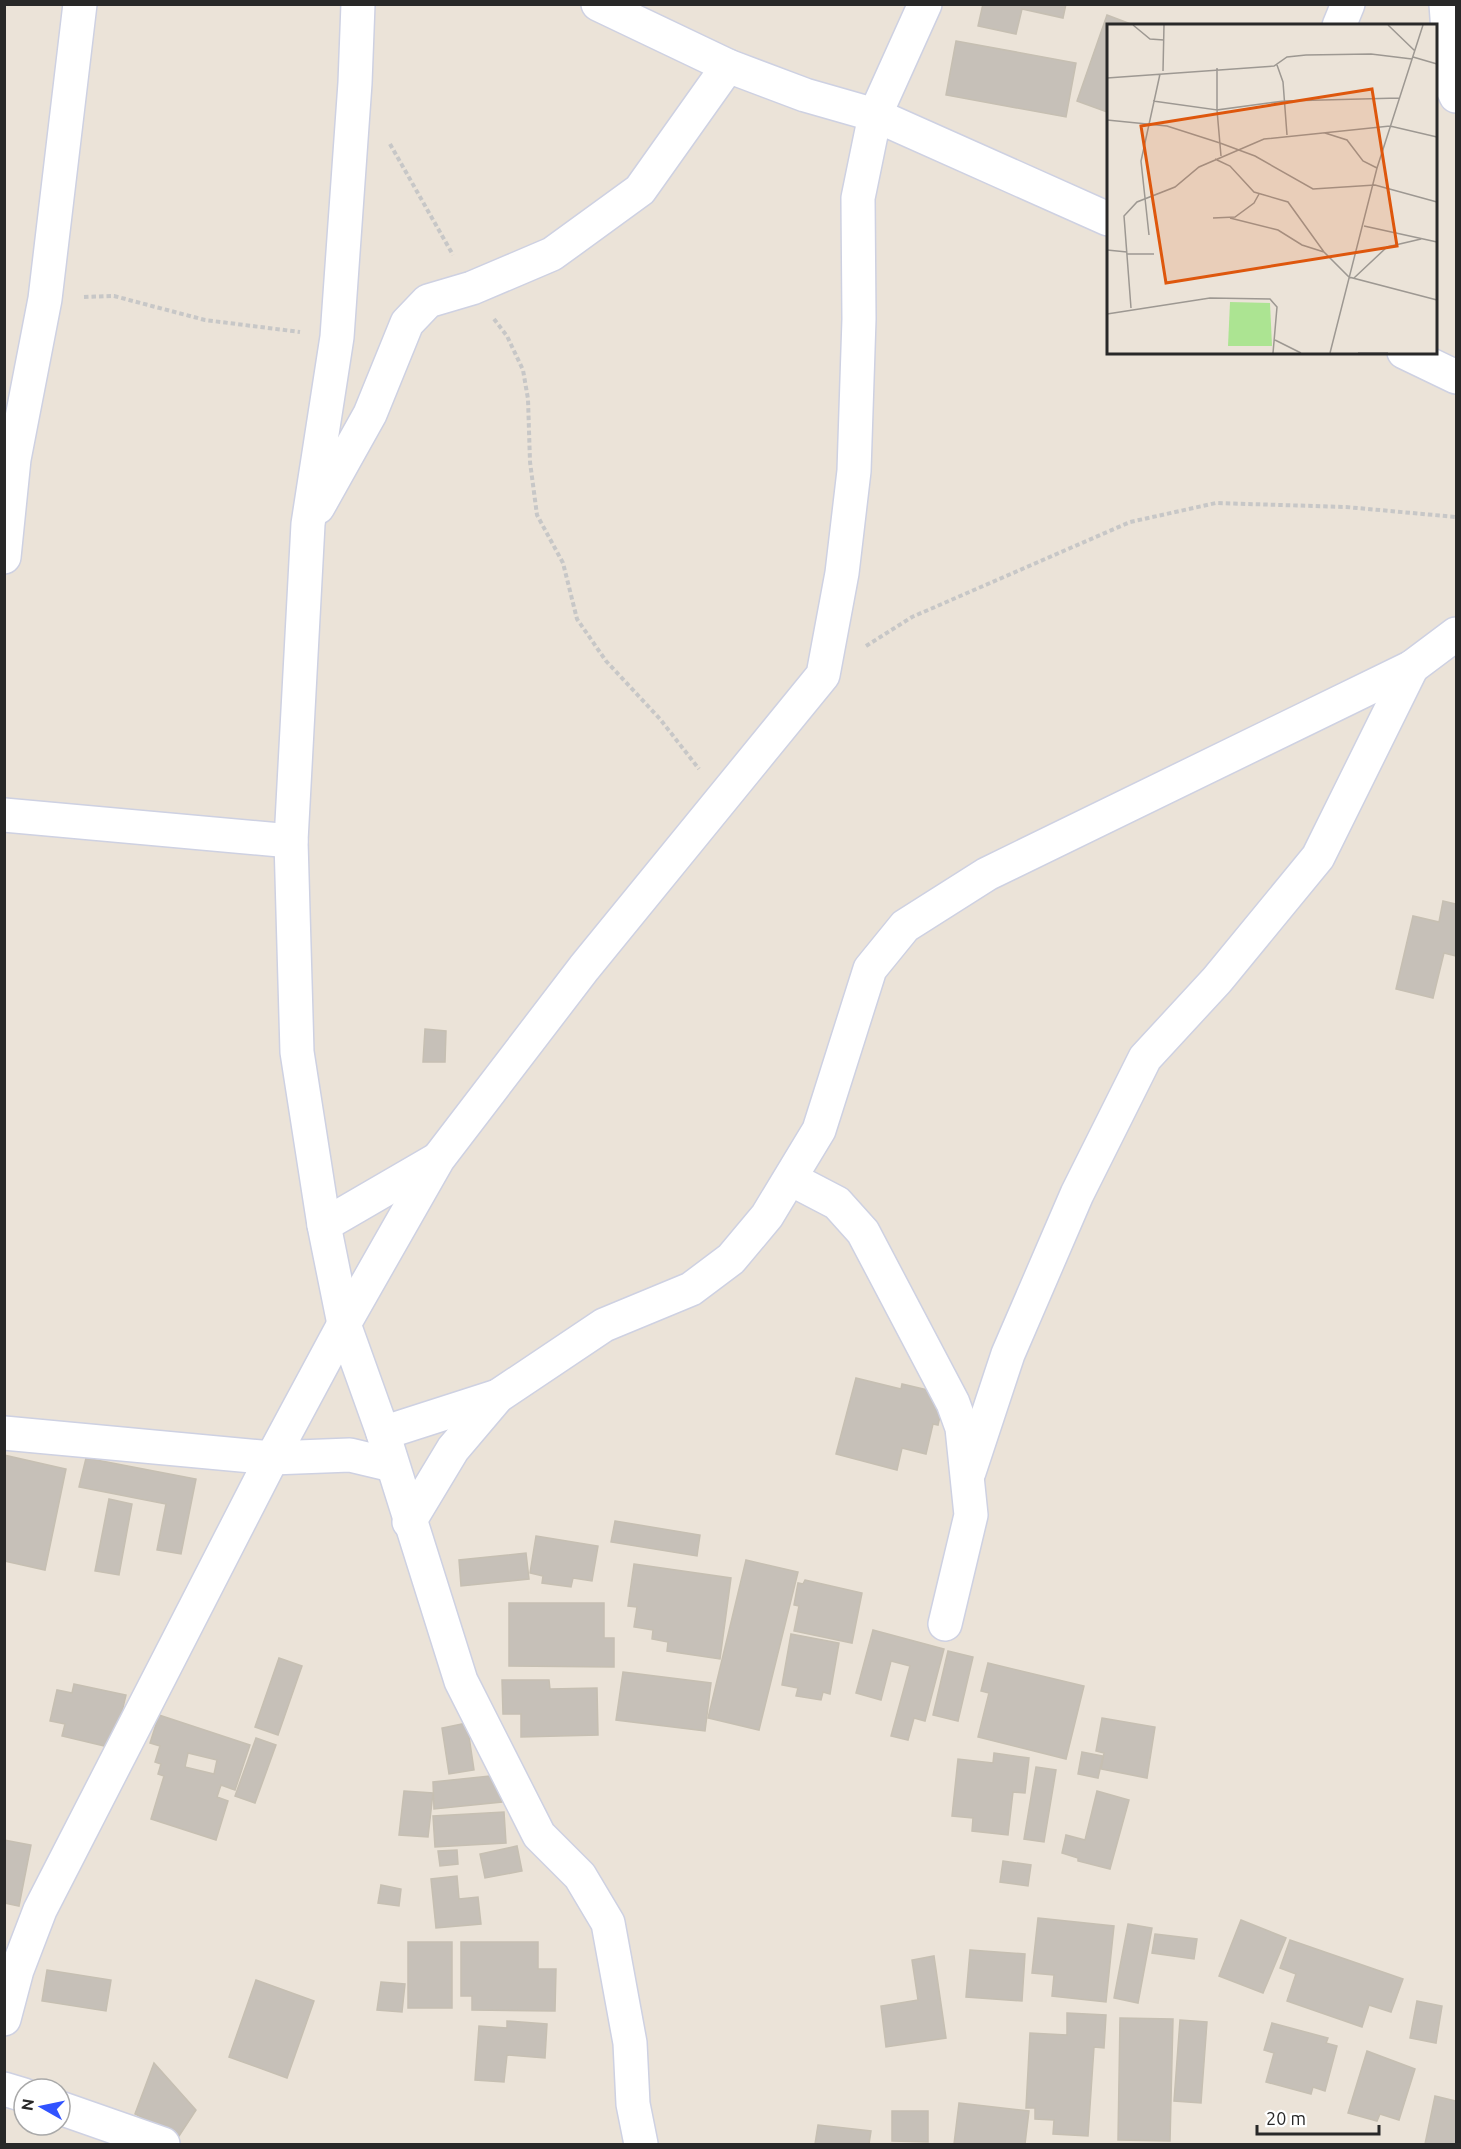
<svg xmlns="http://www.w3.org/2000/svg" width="1461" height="2149" font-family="Ubuntu,sans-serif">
<rect width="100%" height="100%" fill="#ebe3d8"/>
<g fill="#c6c0b8" stroke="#c6bfb2" stroke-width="1.5" fill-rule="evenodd">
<path d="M983 4H1066L1063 18 1022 9 1016 34 978 26Z"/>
<path d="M1107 15 1136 26H1108L1107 112 1077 101Z"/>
<path d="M956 41 1076 63 1066 117 946 95Z"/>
<path d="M1443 901 1456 904V956L1444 953 1433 998 1396 989 1413 916 1439 922Z"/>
<path d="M425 1029 446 1031 445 1062H423Z"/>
<path d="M856 1378 901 1389 902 1384 945 1394 938 1425 933 1424 926 1454 902 1448 897 1470 836 1454Z"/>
<path d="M4 1455 66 1469 45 1570 4 1561Z"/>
<path d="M86 1458 196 1479 181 1554 157 1550 166 1504 79 1487Z"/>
<path d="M109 1499 132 1504 119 1575 95 1571Z"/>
<path d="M615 1521 700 1535 697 1556 611 1542Z"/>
<path d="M536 1536 598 1546 592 1581 573 1578 571 1587 542 1583 543 1576 530 1573Z"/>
<path d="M526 1553 529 1579 461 1586 459 1560Z"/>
<path d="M746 1560 798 1572 759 1730 708 1718Z"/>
<path d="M634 1564 731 1578 720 1659 667 1651 668 1642 652 1639 653 1630 634 1627 637 1607 628 1606Z"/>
<path d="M805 1580 862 1593 852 1643 794 1631 799 1606 794 1605 798 1583 803 1584Z"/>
<path d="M509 1603H604V1638H614V1667L509 1666Z"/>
<path d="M873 1630 944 1649 925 1721 914 1718 908 1740 891 1736 910 1666 891 1661 881 1700 856 1693Z"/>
<path d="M791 1634 839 1643 830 1694 823 1692 821 1700 796 1696 798 1688 782 1685Z"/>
<path d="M948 1651 973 1657 958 1721 933 1715Z"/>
<path d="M279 1658 302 1666 278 1735 255 1727Z"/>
<path d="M988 1663 1084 1686 1066 1759 978 1737 989 1693 981 1691Z"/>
<path d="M623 1672 711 1683 705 1731 616 1720Z"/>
<path d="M502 1680H549L550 1689 597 1688 598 1735 521 1737V1714H503Z"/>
<path d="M74 1684 126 1695 113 1748 62 1736 65 1724 50 1721 57 1690 72 1693Z"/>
<path d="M159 1715 250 1745 235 1790 221 1785 217 1797 228 1801 216 1840 151 1819 164 1776 158 1774 161 1764 155 1762 160 1746 150 1743ZM188 1753 217 1760 214 1774 185 1767Z"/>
<path d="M1102 1718 1155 1727 1147 1778 1101 1769 1104 1753 1096 1751Z"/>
<path d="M467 1723 474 1770 449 1774 442 1728Z"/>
<path d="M256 1738 276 1745 255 1803 235 1796Z"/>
<path d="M1082 1752 1103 1756 1098 1778 1078 1774Z"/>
<path d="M994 1753 1029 1758 1025 1793 1013 1792 1008 1835 972 1831 973 1818 952 1816 958 1759 993 1763Z"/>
<path d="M1036 1767 1056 1770 1044 1842 1024 1839Z"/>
<path d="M499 1775 502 1802 434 1809 433 1782Z"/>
<path d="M404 1791 433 1793 428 1837 399 1835Z"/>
<path d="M1097 1791 1129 1800 1110 1869 1078 1861V1858L1062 1853 1066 1835 1085 1840Z"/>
<path d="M504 1812 506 1843 435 1847 433 1816Z"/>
<path d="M4 1840 31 1845 19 1906 4 1903Z"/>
<path d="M517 1846 522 1871 485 1878 480 1854Z"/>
<path d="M457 1850 458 1864 440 1866 438 1851Z"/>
<path d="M1003 1861 1031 1865 1028 1886 1000 1882Z"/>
<path d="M457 1876 459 1899 478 1897 481 1924 436 1928 431 1879Z"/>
<path d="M381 1885 401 1889 399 1906 378 1903Z"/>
<path d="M1038 1918 1114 1926 1106 2002 1052 1996 1054 1975 1032 1973Z"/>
<path d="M1241 1920 1286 1938 1263 1993 1219 1976Z"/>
<path d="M1128 1924 1152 1928 1138 2003 1114 1998Z"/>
<path d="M1155 1934 1197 1939 1194 1959 1152 1953Z"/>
<path d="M1290 1940 1403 1979 1391 2012 1369 2005 1362 2027 1287 2001 1296 1974 1280 1968Z"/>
<rect x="408" y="1942" width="44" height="66"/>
<path d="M461 1942H538V1969H556L555 2011 472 2010V1996H461Z"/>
<path d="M970 1950 1025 1954 1022 2001 966 1997Z"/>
<path d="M934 1956 946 2038 886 2047 881 2006 918 2000 912 1960Z"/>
<path d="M47 1970 111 1980 106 2011 42 2001Z"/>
<path d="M256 1980 314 2001 287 2078 229 2057Z"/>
<path d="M381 1982 405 1984 402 2012 377 2010Z"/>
<path d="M1417 2001 1442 2006 1436 2043 1410 2038Z"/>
<path d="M1067 2013 1106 2015 1104 2048 1094 2047 1088 2136 1053 2134 1054 2120 1035 2119V2108H1026L1030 2033 1067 2035Z"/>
<path d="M1120 2018 1173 2019 1170 2141 1118 2140Z"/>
<path d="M1180 2020 1207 2022 1201 2103 1174 2101Z"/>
<path d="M507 2021 547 2024 545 2058 507 2055 504 2082 475 2080 479 2026 507 2028Z"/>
<path d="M1272 2023 1328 2038 1326 2043 1337 2046 1325 2091 1313 2087 1311 2094 1266 2082 1274 2053 1264 2050Z"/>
<path d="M1367 2051 1415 2069 1399 2120 1380 2114 1377 2121 1348 2113Z"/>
<path d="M154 2063 196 2110 179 2136 135 2114Z"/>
<path d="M1435 2096 1456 2101V2144H1425Z"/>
<path d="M959 2103 1029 2111 1025 2144H954Z"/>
<path d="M892 2111H928V2142L892 2141Z"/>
<path d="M818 2125 871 2131 869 2144H815Z"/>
</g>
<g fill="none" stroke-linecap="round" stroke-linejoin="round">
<g stroke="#ced1e2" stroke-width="36">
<g id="minor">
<path d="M358 4 355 83 337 337 308 524 291 841 297 1052 324 1225 344 1324 383 1433 461 1681 539 1835 580 1876 608 1923 630 2043 633 2104 641 2144"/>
<path d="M598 4 728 66 805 95 875 115 1108 219"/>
<path d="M1446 4 1452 87 1456 96"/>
<path d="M1339 26 1348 4"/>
<path d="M1404 352 1456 377"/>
<path d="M318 507 370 414 407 323 428 301 472 288 552 254 640 190 728 66"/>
<path d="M4 557 14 459 45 299 80 4"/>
<path d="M4 815 291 841"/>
<path d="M791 1179 837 1203 863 1232 953 1403 962 1428 971 1515 945 1624"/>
<path d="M324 1225 436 1160"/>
<path d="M4 1433 272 1458 350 1455 392 1465"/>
<path d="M383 1433 498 1396"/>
<path d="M969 1472 1008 1354 1077 1194 1145 1058 1217 980 1318 857 1412 667"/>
<path d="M409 1522 453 1449 498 1396 604 1325 691 1289 731 1259 767 1216 819 1130 870 969 905 926 987 874 1412 667 1456 634"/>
<path d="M4 2019 17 1970 40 1910 272 1458 344 1324 438 1159 584 968 823 675 842 573 854 471 859 319 858 198 875 115 925 4"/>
<path d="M4 2089 24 2095"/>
<path d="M60 2108 163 2144"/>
</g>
</g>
<g stroke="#c7c7c7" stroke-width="4" stroke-dasharray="4.5 3" stroke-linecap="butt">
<path d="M390 144 453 255"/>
<path d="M84 297 114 296 205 320 300 332"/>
<path d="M494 319 507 336 523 370 528 399 530 462 537 515 563 563 577 619 606 661 660 719 699 769"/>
<path d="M866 646 912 617 1130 522 1216 503 1346 507 1456 517"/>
</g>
<use href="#minor" stroke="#fff" stroke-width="33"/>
</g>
<g transform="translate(1107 24)">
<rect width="330" height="330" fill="#ebe3d8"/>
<path d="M123 278 163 279 165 322H121Z" fill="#ace492"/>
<path fill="none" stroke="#9d9892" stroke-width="1.5" d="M26 1 43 15 57 16M281 1 308 27M306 33 330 40M170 41 176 58 180 111M56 47 57 1M0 54 167 42 180 33 199 31 264 30 305 35M46 77 110 86V44M0 96 60 102 113 119 148 132 206 165 268 161 330 178M218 109 240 116 256 137 270 144M114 132 110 86 177 77 292 74M108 135 123 142 147 168 181 178 217 228 242 253 330 276M106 194 128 193 147 179 152 170M123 194 171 206 195 221 217 228M257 202 330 218M42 211 34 137 53 50M0 226 20 228M20 230H47M247 254 280 223 314 215M24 284 17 192 30 178 68 163 92 143 157 115 283 102 330 113M0 290 103 274 163 275 170 283 166 329M168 316 194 329M223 329 270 144 316 1M251 329H281"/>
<path fill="#de570d" fill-opacity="0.15" stroke="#de570d" stroke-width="3" d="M265 65 290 222 59 259 34 102Z"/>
<rect width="330" height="330" fill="none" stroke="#282828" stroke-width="3"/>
</g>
<rect width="1461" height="2149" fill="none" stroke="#282828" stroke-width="12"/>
<g transform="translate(42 2107) rotate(279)"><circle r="28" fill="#ffffff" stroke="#a9a9a9" stroke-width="1.5"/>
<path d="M0-4.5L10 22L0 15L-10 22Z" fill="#3153ff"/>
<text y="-9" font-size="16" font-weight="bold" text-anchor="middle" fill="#282828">N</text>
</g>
<path d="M1257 2125v9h122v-9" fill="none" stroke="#282828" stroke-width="3"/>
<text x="1266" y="2125" font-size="18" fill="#282828" stroke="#ffffff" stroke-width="4.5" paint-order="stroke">20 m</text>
</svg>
